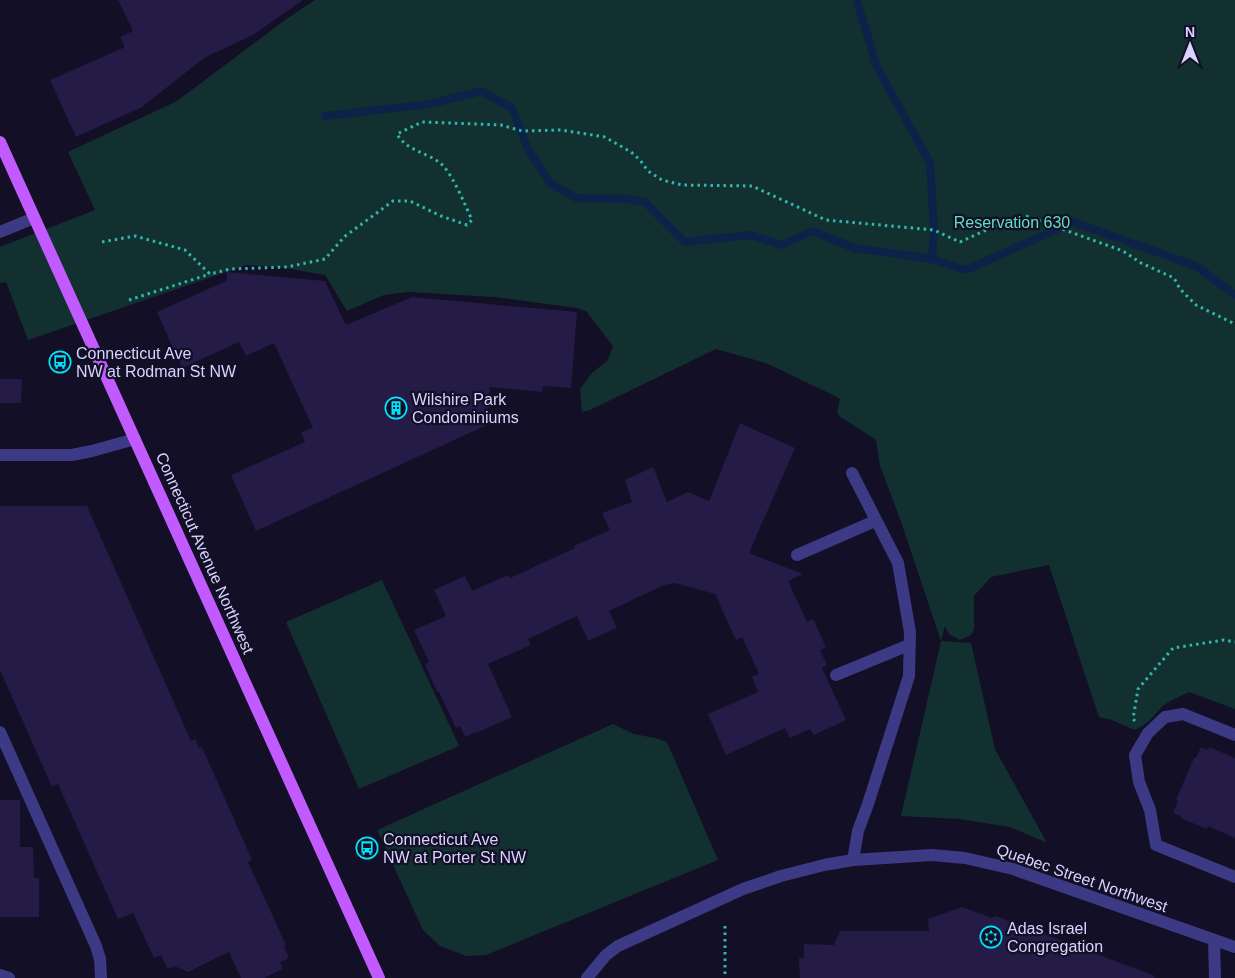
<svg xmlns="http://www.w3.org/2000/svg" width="1235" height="978" font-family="Helvetica,sans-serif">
<rect width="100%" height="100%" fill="#130f26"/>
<g fill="#12302f">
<path d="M315 0H1235V709L1189 692C1182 696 1166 702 1161 708 1153 717 1147 725 1134 730L1112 720 1099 717 1049 565 991 577 974 596V629L971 635 960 640 949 634 945 626 941 641 971 643 995 749 1047 843 1010 827 959 819 901 816 941 641 900 519 880 466 876 440 839 416 837 412 840 399 837 397 766 363 716 349 590 410 582 412 580 389 592 373 608 360 613 346 586 311 577 308 494 297 408 292 384 295 347 311 325 275 279 267 247 265 28 340 6 282 0 283V247L95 210 68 152 177 101 285 20Z"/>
<path d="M382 580 459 746 359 789 286 622Z"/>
<path d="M613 724 634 734 655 738 667 742 718 860 486 955 466 956 440 946 423 930 377 830Z"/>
</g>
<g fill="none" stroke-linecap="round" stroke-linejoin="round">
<g stroke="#0c2248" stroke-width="8">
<path d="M857 0 876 65 930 163 934 230 932 259"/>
<path d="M325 116 430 104 481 91 512 108 528 149 551 184 577 198 628 199 645 202 685 242 750 235 782 245 812 231 854 248 932 259 966 270 1073 222 1196 266 1235 295"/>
</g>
</g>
<g fill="#241b47">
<path d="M118 0H303L253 35 204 58 142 107 76 137 50 80 125 47 120 37 133 31Z"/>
<path d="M227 272 325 281 346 325 412 297 577 312 571 388 543 386 542 392 490 387 487 425 256 531 231 475 305 442 301 432 313 428 274 343 246 356 239 342 182 368 157 312 226 281Z"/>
<path d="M0 379H22L21 403H0Z"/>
<path d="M740 423 795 448 749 553 803 574 788 581 807 622 813 619 826 647 820 650 827 665 822 668 846 720 814 735 810 729 790 738 785 728 726 755 708 714 758 692 752 677 759 674 742 637 736 640 715 594 675 583 664 585 609 611 617 628 588 641 577 616 528 639 531 645 488 664 512 717 476 733V732L465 737 460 726 456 728 439 692H437L425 664 429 662 414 630 446 616 434 590 465 576 472 591 508 575 510 578 575 548 574 546 610 530 602 513 632 502 625 480 653 467 667 502 688 492 709 501Z"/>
<path d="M0 506H87L191 741 195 739 199 748 202 747 252 860 248 862 286 945 284 946 289 958 280 962 283 969 264 978H241L229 952 188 972 174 966 168 969 161 955 154 958 133 913 118 919 58 784 52 787 0 670Z"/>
<path d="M1201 747 1208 750 1209 747 1235 758V838L1208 826 1207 829 1180 818 1181 816 1173 813 1178 801 1176 800 1194 758H1196Z"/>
<path d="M0 800H20V847H33L34 878H39V917H0Z"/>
<path d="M962 907 992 918 996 916 1155 976 1154 978H800L799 958H804V944L834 945 840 931H929L928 919Z"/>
</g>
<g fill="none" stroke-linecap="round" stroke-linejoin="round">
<g stroke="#2fb8b0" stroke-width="3" stroke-dasharray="2.5 4" stroke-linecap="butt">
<path d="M102 242 135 236 185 250 210 274 230 269 287 267 325 259 344 237 393 201H410L441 216 467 225 472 220C466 207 451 170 439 162 425 152 406 150 397 134L422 122 501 125 522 131 561 130 605 137 631 152 640 160 648 171 662 180 682 185 752 186 826 220 934 230 960 242 1012 218 1026 216 1123 251 1141 263 1174 278 1180 289 1196 305 1235 324"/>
<path d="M129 300 210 274"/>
<path d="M1135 721 1133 719 1138 689 1173 648 1224 640 1235 642"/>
<path d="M725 926V978"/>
</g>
<g stroke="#3d3a85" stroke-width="12">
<path d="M0 232 34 218"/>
<path d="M0 455H72L92 451 135 439"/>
<path d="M852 473 898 563 910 632 909 676 868 804 858 831 853 860"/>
<path d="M797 555 875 521"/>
<path d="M836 675 909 645"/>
<path d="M0 732 96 946 100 959 101 978"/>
<path d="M1235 735 1183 714 1165 717 1148 733 1135 755 1139 782 1150 810 1156 845 1235 877"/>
<path d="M1214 940 1215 978"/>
<path d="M0 975 9 978"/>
<path d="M587 978 606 955 618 946 743 889 781 876 824 865 853 860 932 855 965 858 1013 869 1235 947"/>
</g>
<path stroke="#c25bff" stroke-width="12" d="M0 142 379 978"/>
</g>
<defs>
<g id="bus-ring" transform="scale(1.125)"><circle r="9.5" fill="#130f26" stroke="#00e5ff" stroke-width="1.5"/><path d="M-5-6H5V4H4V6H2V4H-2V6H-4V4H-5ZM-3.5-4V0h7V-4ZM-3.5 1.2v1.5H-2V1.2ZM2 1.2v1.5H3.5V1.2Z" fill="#00e5ff"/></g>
<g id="building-ring" transform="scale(1.125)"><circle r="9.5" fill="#130f26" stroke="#00e5ff" stroke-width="1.5"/><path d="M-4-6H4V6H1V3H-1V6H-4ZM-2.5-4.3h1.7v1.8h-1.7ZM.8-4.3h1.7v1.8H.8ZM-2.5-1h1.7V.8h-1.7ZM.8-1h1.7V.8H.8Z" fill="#00e5ff"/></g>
<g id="synagogue-ring" transform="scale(1.125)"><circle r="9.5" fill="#130f26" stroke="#00e5ff" stroke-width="1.5"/><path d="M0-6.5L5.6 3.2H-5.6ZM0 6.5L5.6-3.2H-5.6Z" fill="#00e5ff"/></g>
</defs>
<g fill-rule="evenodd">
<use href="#bus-ring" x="60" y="362"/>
<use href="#building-ring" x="396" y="408"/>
<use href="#bus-ring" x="367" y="848"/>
<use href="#synagogue-ring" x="991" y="937"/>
</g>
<g text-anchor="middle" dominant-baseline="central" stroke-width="4.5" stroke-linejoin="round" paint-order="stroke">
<g font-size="16" fill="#5fe0c0" stroke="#130f26">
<text x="1012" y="222">Reservation 630</text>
</g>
<g font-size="16" fill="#d9d4ff" stroke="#130f26" text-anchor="start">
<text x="76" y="353">Connecticut Ave<tspan x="76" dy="18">NW at Rodman St NW</tspan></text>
<text x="412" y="399">Wilshire Park<tspan x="412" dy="18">Condominiums</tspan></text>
<text x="383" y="839">Connecticut Ave<tspan x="383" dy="18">NW at Porter St NW</tspan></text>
<text x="1007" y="928">Adas Israel<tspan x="1007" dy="18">Congregation</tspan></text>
</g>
<g font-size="16" fill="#d9d4ff" stroke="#130f26">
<text transform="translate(205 553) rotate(66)">Connecticut Avenue Northwest</text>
<text transform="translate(1082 878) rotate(19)">Quebec Street Northwest</text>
</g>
</g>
<g transform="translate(1190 45)" stroke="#130f26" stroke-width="4" paint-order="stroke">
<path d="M0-4L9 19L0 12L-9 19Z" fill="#d9d4ff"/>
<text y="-8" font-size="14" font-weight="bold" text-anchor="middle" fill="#d9d4ff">N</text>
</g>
</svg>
